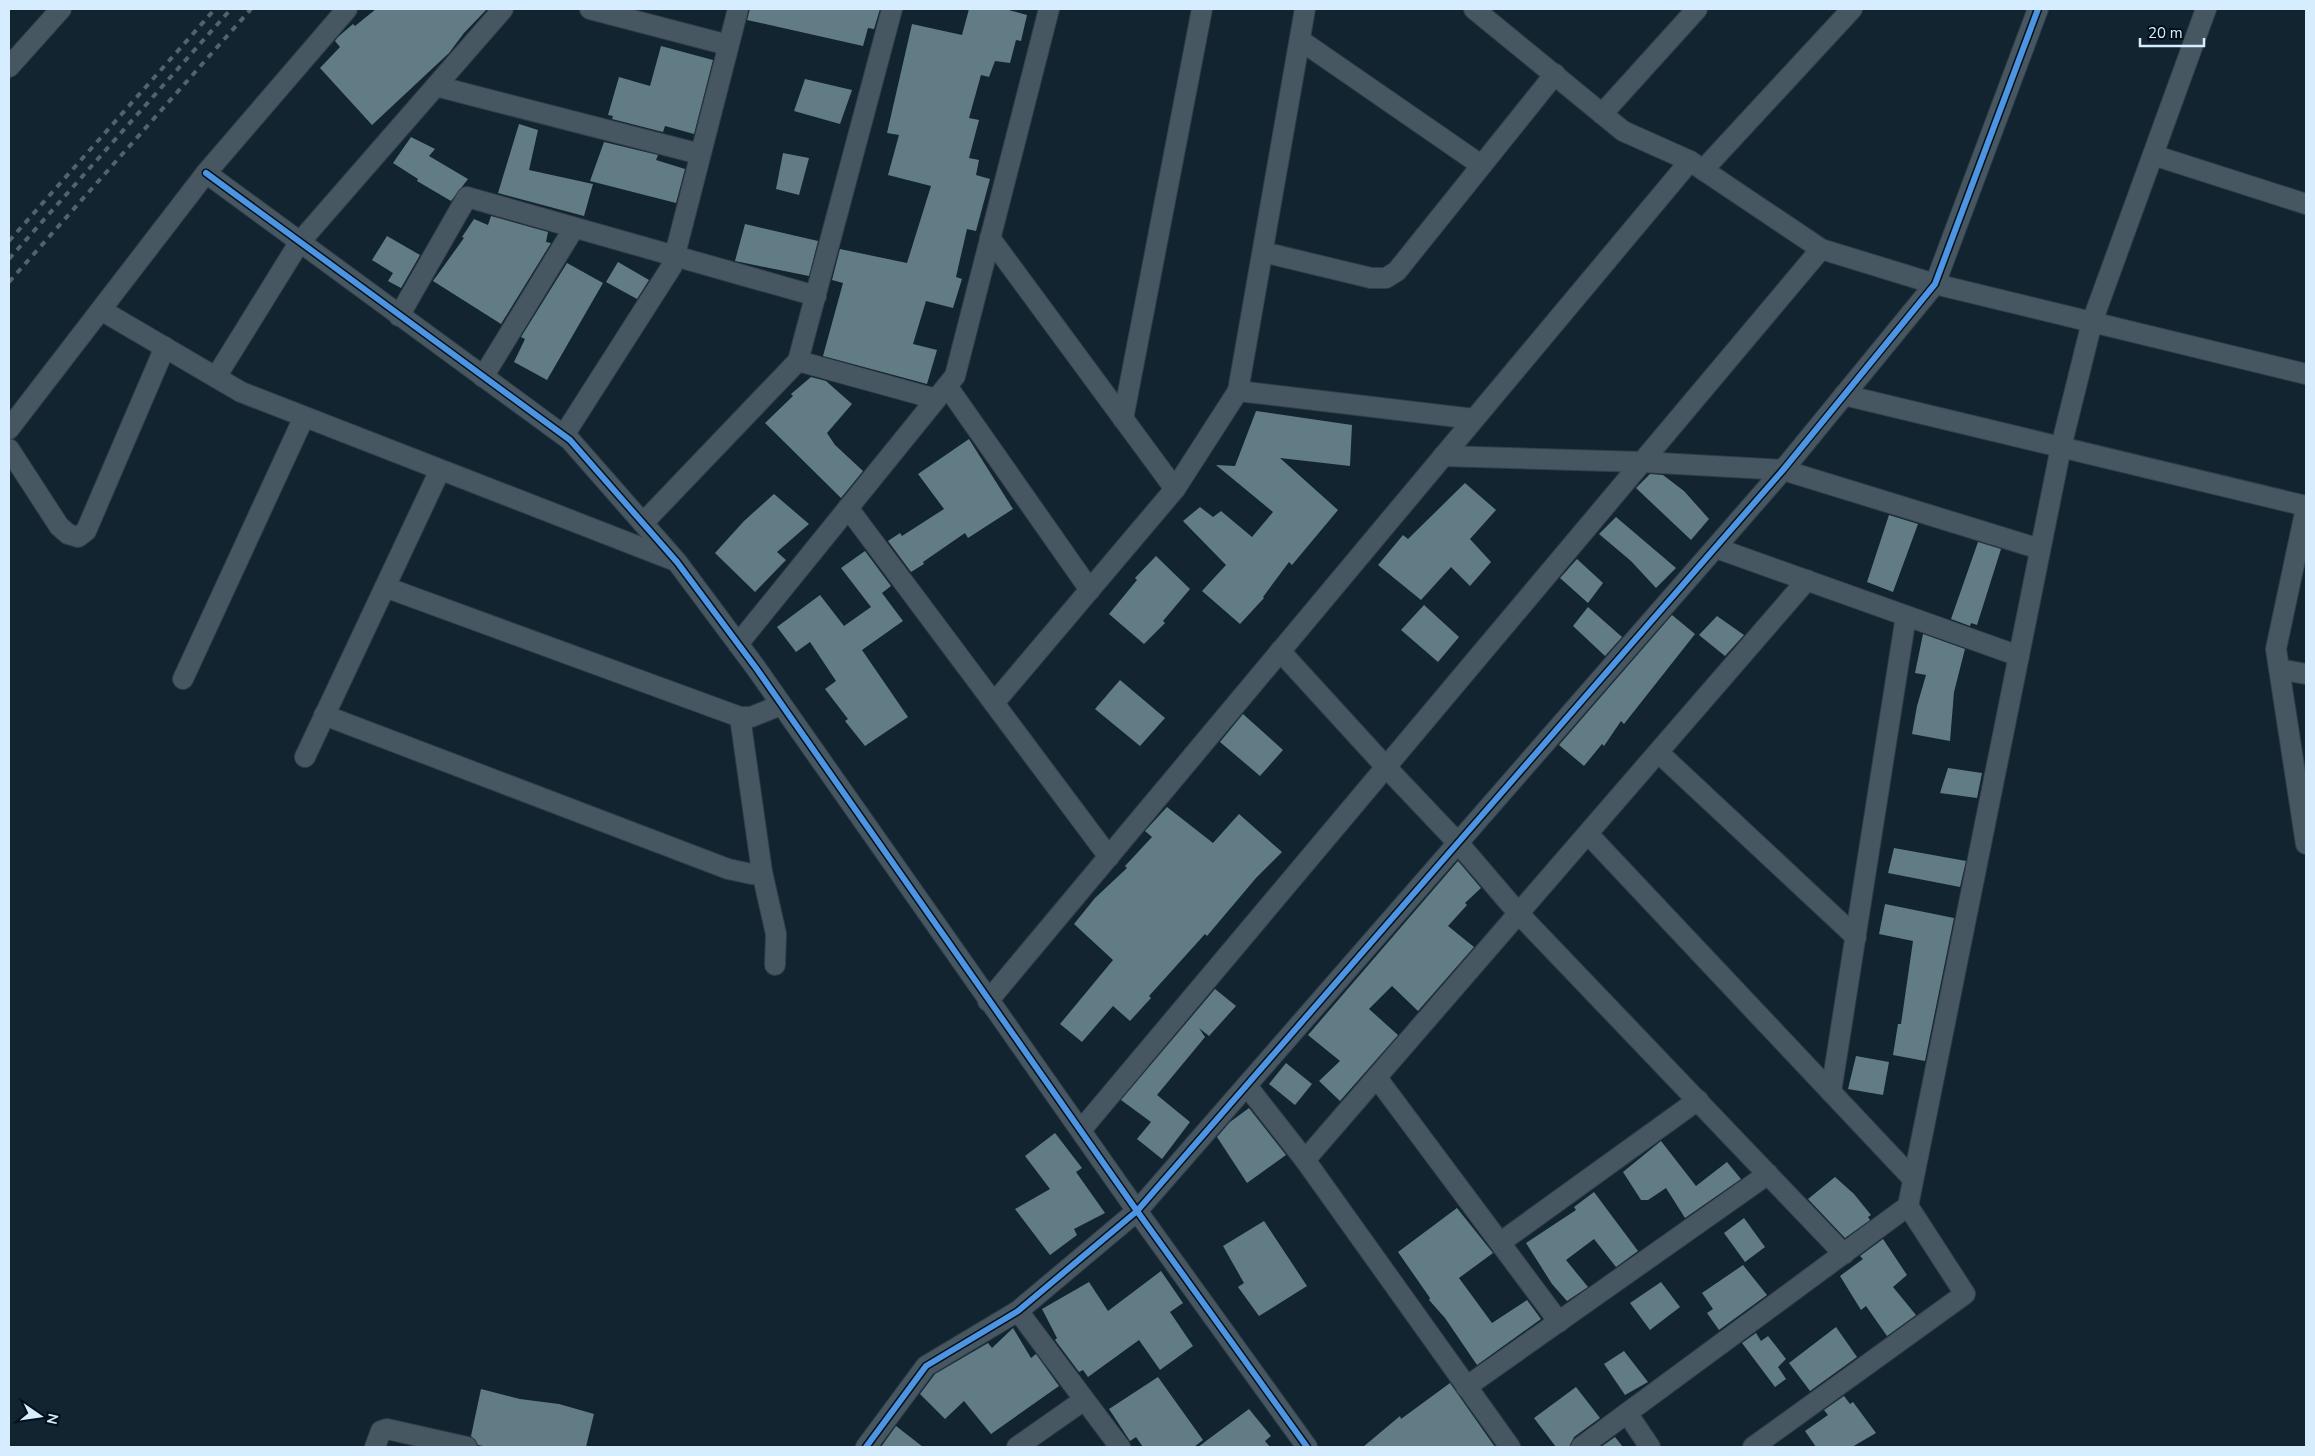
<svg xmlns="http://www.w3.org/2000/svg" width="2315" height="1456" font-family="'Nunito Sans',sans-serif">
<rect width="100%" height="100%" fill="#112430"/>
<g fill="#627c86">
<path d="M376 9H487L464 33 449 53 372 125 320 68 340 47 335 41 338 37 353 24 355 26Z"/>
<path d="M750 9H880L874 29 868 28 863 46 747 20Z"/>
<path d="M969 9H1005L1027 15 1021 41 1016 40 1010 63 995 61 989 77 981 75 969 118 979 120 969 158 979 160 976 175 990 179 976 231 967 229 956 277 962 279 953 308 926 301 913 344 937 350 927 384 823 356 843 283 832 280 840 249 907 263 931 186 888 175 899 135 887 133 912 24 962 35Z"/>
<path d="M661 46 713 60 694 134 665 126 663 132 612 119 613 116 608 115 619 77 650 86Z"/>
<path d="M805 79 852 90 840 124 794 111Z"/>
<path d="M519 124 538 130 529 170 593 184 584 216 498 193Z"/>
<path d="M411 137 435 149 429 156 468 179 451 201 417 181 418 179 393 163Z"/>
<path d="M604 142 658 155 656 160 685 169 676 203 590 181Z"/>
<path d="M783 153 809 158 799 195 776 189Z"/>
<path d="M491 216 548 232 546 242 551 243 501 324 433 281 464 238 462 237 474 219 488 225Z"/>
<path d="M745 224 818 241 809 276 735 261Z"/>
<path d="M387 236 420 255 401 288 388 281 393 273 372 260Z"/>
<path d="M618 262 649 280 637 299 606 282Z"/>
<path d="M567 263 603 283 547 380 514 362 525 339 521 337Z"/>
<path d="M811 377 826 381 852 404 827 433 835 445 863 471 841 498 765 423 793 396 791 394Z"/>
<path d="M1256 411 1352 425 1350 466 1280 458 1338 510 1292 565 1289 562 1263 597 1264 598 1240 624 1202 591 1226 565 1183 521 1200 507 1213 517 1221 511 1252 537 1273 512 1216 465 1235 466Z"/>
<path d="M969 439 1013 509 968 538 965 533 923 562 924 564 911 572 888 541 900 533 902 536 944 509 918 474Z"/>
<path d="M1650 474 1663 475 1684 491 1709 519 1691 540 1636 488Z"/>
<path d="M1465 483 1496 510 1470 539 1491 562 1470 586 1451 567 1421 600 1378 565 1403 535 1408 539Z"/>
<path d="M774 494 809 524 777 552 786 560 755 592 715 553 744 521Z"/>
<path d="M1889 515 1918 524 1893 592 1867 582Z"/>
<path d="M1616 517 1676 568 1656 588 1631 561 1599 534Z"/>
<path d="M1978 542 2001 549 1977 625 1971 623 1970 626 1951 619Z"/>
<path d="M865 551 891 586 882 593 903 621 862 650 908 717 865 746 845 721 848 719 825 689 836 681 810 642 796 652 777 627 820 595 844 626 871 607 841 568Z"/>
<path d="M1156 556 1190 589 1163 621 1165 623 1144 644 1109 614 1137 580 1135 578Z"/>
<path d="M1577 559 1603 583 1588 603 1560 578Z"/>
<path d="M1424 605 1459 637 1438 662 1401 630Z"/>
<path d="M1588 607 1622 637 1605 656 1573 626Z"/>
<path d="M1672 615 1695 634 1624 724 1621 721 1604 746 1602 744 1584 766 1559 745Z"/>
<path d="M1717 616 1744 635 1725 656 1699 635Z"/>
<path d="M1923 634 1965 649 1954 692 1950 741 1912 734 1917 706 1926 675 1915 673Z"/>
<path d="M1120 680 1165 718 1140 746 1095 709Z"/>
<path d="M1243 714 1283 750 1260 776 1220 742Z"/>
<path d="M1948 768 1982 773 1977 798 1940 793Z"/>
<path d="M1167 807 1213 843 1239 814 1282 852 1256 878 1207 936 1205 934 1149 996 1151 998 1130 1021 1113 1006 1082 1042 1060 1024 1113 960 1074 924 1095 898 1127 868 1125 866 1152 837 1145 831Z"/>
<path d="M1894 848 1966 861 1960 887 1888 873Z"/>
<path d="M1458 861 1481 888 1465 903 1467 905 1448 926 1474 947 1418 1011 1392 986 1369 1009 1398 1035 1340 1101 1319 1081 1340 1061 1308 1035Z"/>
<path d="M1885 904 1954 918 1925 1061 1893 1055 1898 1024H1901L1913 941 1879 934Z"/>
<path d="M1215 989 1236 1006 1209 1036 1199 1028 1205 1037 1157 1095 1190 1122 1162 1159 1137 1139 1151 1122 1121 1100Z"/>
<path d="M1856 1056 1889 1062 1883 1095 1848 1089Z"/>
<path d="M1286 1063 1312 1084 1295 1105 1269 1084Z"/>
<path d="M1249 1108 1286 1155 1247 1183 1217 1137 1230 1122Z"/>
<path d="M1055 1133 1082 1168 1076 1172 1105 1213 1074 1229 1077 1235 1050 1255 1015 1209 1050 1189 1025 1156Z"/>
<path d="M1661 1141 1696 1186 1727 1162 1741 1179 1685 1218 1666 1188 1648 1200H1641L1623 1172Z"/>
<path d="M1835 1177 1854 1194 1871 1215 1868 1217 1870 1220 1845 1238 1808 1199Z"/>
<path d="M1594 1192 1638 1251 1616 1267 1594 1239 1566 1260 1588 1287 1567 1301 1552 1284 1526 1243 1576 1210 1574 1207Z"/>
<path d="M1457 1208 1493 1253 1459 1278 1492 1323 1527 1300 1541 1319 1477 1365 1445 1318 1429 1300 1430 1298 1398 1252Z"/>
<path d="M1744 1218 1765 1247 1745 1262 1724 1233Z"/>
<path d="M1264 1221 1307 1286 1259 1316 1238 1287 1244 1283 1223 1246Z"/>
<path d="M1883 1239 1907 1275 1893 1287 1916 1315 1887 1336 1866 1306 1861 1310 1840 1276 1863 1259 1860 1256Z"/>
<path d="M1743 1265 1767 1295 1719 1330 1707 1313 1713 1309 1702 1293Z"/>
<path d="M1161 1271 1183 1303 1170 1312 1193 1346 1160 1370 1139 1340 1088 1377 1083 1370 1079 1372 1055 1340 1057 1338 1042 1309 1089 1282 1108 1311Z"/>
<path d="M1661 1282 1680 1307 1650 1330 1630 1303Z"/>
<path d="M1836 1327 1857 1357 1810 1391 1789 1363Z"/>
<path d="M1013 1328 1031 1358 1036 1354 1059 1386 991 1434 964 1401 945 1419 920 1394 935 1374 988 1343 992 1348Z"/>
<path d="M1756 1333 1761 1341 1768 1336 1786 1359 1778 1367 1786 1379 1775 1387 1742 1343Z"/>
<path d="M1624 1351 1648 1382 1625 1395 1604 1364Z"/>
<path d="M1158 1377 1203 1440 1194 1447H1143L1136 1437 1130 1441 1109 1409Z"/>
<path d="M1450 1383 1495 1447H1363L1400 1416 1401 1419Z"/>
<path d="M1576 1387 1600 1418 1574 1437 1569 1447H1556L1534 1418Z"/>
<path d="M481 1389 520 1399 559 1404 594 1414 586 1447H488L478 1445 471 1436Z"/>
<path d="M1844 1396 1850 1404 1853 1402 1876 1433 1852 1447H1816L1805 1431 1828 1415 1824 1410Z"/>
<path d="M1249 1409 1271 1436 1265 1441 1270 1447H1198Z"/>
<path d="M896 1426 923 1447H881Z"/>
<path d="M1615 1437 1623 1447H1601Z"/>
</g>
<g fill="none" stroke-linecap="round" stroke-linejoin="round">
<g stroke="#313e49" stroke-width="22">
<g id="minor">
<path d="M590 9 728 45"/>
<path d="M1305 9 1238 391 1474 419"/>
<path d="M1474 9 1623 131 1690 161 1821 249 1935 284 2306 374"/>
<path d="M1300 40 1481 165"/>
<path d="M9 67 61 9"/>
<path d="M436 86 700 154"/>
<path d="M1602 114 1697 9"/>
<path d="M2153 155 2306 204"/>
<path d="M1703 170 1852 9"/>
<path d="M206 173 570 440 677 562 756 668 1137 1211 1307 1447"/>
<path d="M990 238 1175 489 994 703"/>
<path d="M1263 252 1371 278H1386L1397 271 1555 74"/>
<path d="M101 310 241 392 673 560"/>
<path d="M399 316 467 197 816 296"/>
<path d="M798 361 936 399"/>
<path d="M216 377 299 243 503 9"/>
<path d="M483 377 574 228"/>
<path d="M947 386 1090 590"/>
<path d="M1844 395 2306 506"/>
<path d="M1123 419 1202 9"/>
<path d="M9 429 206 173 347 9"/>
<path d="M564 435 672 266 738 9"/>
<path d="M9 449 59 526 68 534 78 537 86 531 165 347"/>
<path d="M1443 456 1642 462 1783 470 2040 549"/>
<path d="M1175 489 1238 391"/>
<path d="M848 508 1109 857"/>
<path d="M2306 508 2276 649 2306 844"/>
<path d="M643 523 798 361 892 9"/>
<path d="M1716 548 2019 656"/>
<path d="M385 587 740 717H751L781 705"/>
<path d="M738 644 955 376 1049 9"/>
<path d="M1280 651 1386 767 1459 844 1519 914 1844 1254"/>
<path d="M2279 669 2306 674"/>
<path d="M183 679 304 417"/>
<path d="M324 715 728 869 752 874 762 872"/>
<path d="M740 717 762 872 776 934 775 965"/>
<path d="M1659 753 1856 937"/>
<path d="M305 757 440 470"/>
<path d="M1588 834 1913 1179"/>
<path d="M988 1001 1690 161"/>
<path d="M1377 1078 1559 1322"/>
<path d="M1247 1086 1305 1160 1510 1447"/>
<path d="M1831 1092 1906 616"/>
<path d="M1081 1130 1821 249"/>
<path d="M1305 1160 1807 580"/>
<path d="M1501 1242 1698 1100"/>
<path d="M1018 1311 1120 1447"/>
<path d="M1466 1387 1768 1174"/>
<path d="M1627 1413 1650 1447"/>
<path d="M375 1447 381 1431 387 1429 467 1447"/>
<path d="M866 1447 926 1366 1018 1311 1137 1211 1783 470 1935 284 2038 9"/>
<path d="M1017 1447 1084 1400"/>
<path d="M1581 1447 1908 1206 2061 447 2092 322 2206 9"/>
<path d="M1753 1447 1965 1294 1908 1206"/>
</g>
</g>
<use href="#minor" stroke="#475761" stroke-width="20"/>
<g stroke="#53626c" stroke-width="4" stroke-dasharray="6 6" stroke-linecap="butt">
<path d="M9 241 215 9"/>
<path d="M9 259 231 9"/>
<path d="M9 282 251 9"/>
</g>
<g stroke="#01101b" stroke-width="9">
<g id="cycleway">
<path d="M206 173 570 440 677 562 756 668 1137 1211 1307 1447"/>
<path d="M866 1447 926 1366 1018 1311 1137 1211 1783 470 1935 284 2038 9"/>
</g>
</g>
<use href="#cycleway" stroke="#4d94e3" stroke-width="6"/>
</g>
<rect width="2315" height="1456" fill="none" stroke="#d5edff" stroke-width="20"/>
<g transform="translate(40 1416) rotate(103)" stroke="#01101b" stroke-width="4" paint-order="stroke">
<path d="M0-4L9 19L0 12L-9 19Z" fill="#d5edff"/>
<text y="-8" font-size="14" font-weight="bold" text-anchor="middle" fill="#d5edff">N</text>
</g>
<path d="M2140 38v8h64v-8" fill="none" stroke="#d5edff" stroke-width="2.5"/>
<text x="2148" y="38" font-size="15" fill="#d5edff" stroke="#01101b" stroke-width="4" paint-order="stroke">20 m</text>
</svg>
